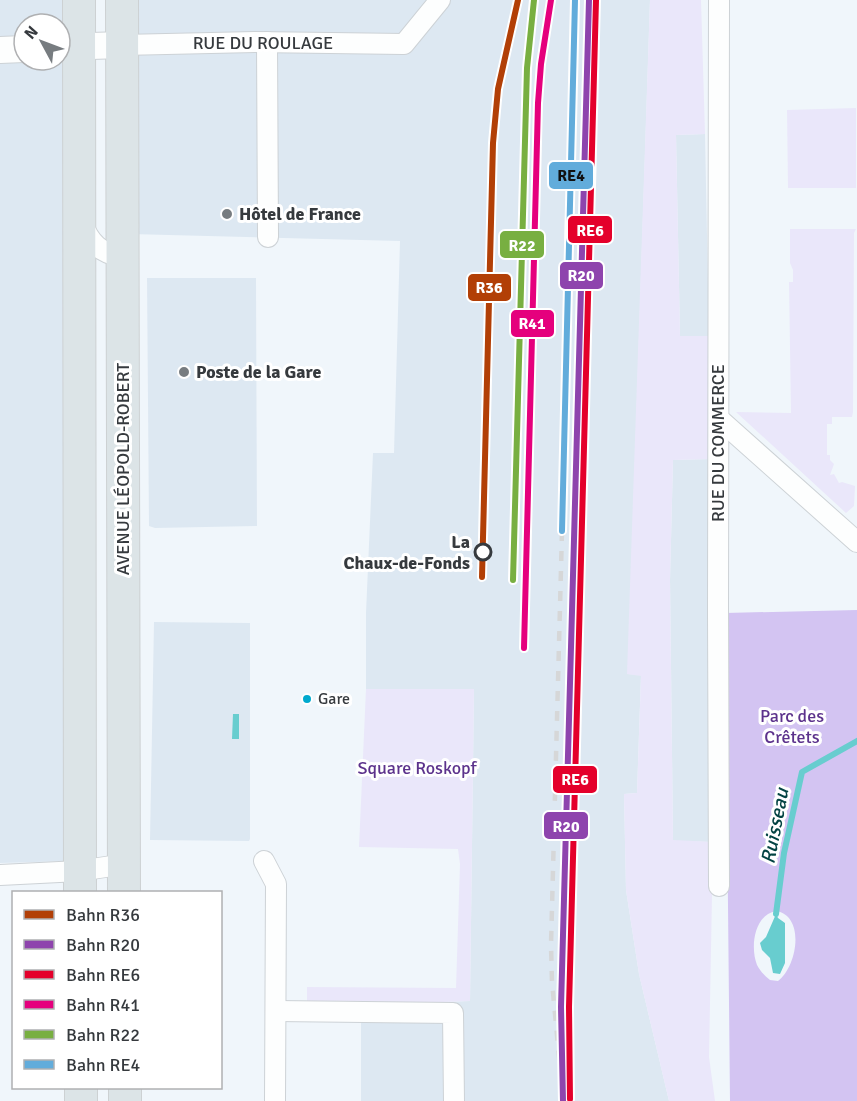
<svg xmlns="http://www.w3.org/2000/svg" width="857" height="1101" font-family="Signika,sans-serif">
<rect width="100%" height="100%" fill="#f0f6fb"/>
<g fill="#dde8f2" fill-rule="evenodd">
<path d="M0 0H73L68 861 0 863ZM24 24H60V60H24Z"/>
<path d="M130 0H650L628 674 641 675 637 793 624 794 626 890 639 974 669 1101H361V1005L470 1001 474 689H366V613L373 453H394L400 241 130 234Z"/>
<path d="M705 134 709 336H680L676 135Z"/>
<path d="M147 278H256L257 526 155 528 149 526Z"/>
<path d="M711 459 713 842 673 841 670 580 673 460Z"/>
<path d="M154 622 250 623V839L249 841 150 840Z"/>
</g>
<g fill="#eae7fa">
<path d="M650 0H701L705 134 676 135 680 336H709L711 459 673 460 670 580 673 840 713 842 709 1057 715 1101H669L639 974 626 890 624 794 637 793 641 676 627 674Z"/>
<path d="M856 108V188H788L787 110Z"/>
<path d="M790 229H856L854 233 853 412 852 417H832V424H827V455H830V460L834 464 830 475 834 474 839 483 842 482 855 486 854 506 846 513 736 412 791 413 789 282H793V270L790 263Z"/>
<path d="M366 689H474L470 1001 361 1005 307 1004V987L456 988 460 864 458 849 359 847Z"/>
</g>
<path fill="#d3c4f2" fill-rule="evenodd" d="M857 610V1101H730L725 613ZM776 911C806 916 797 967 778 981L770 980C765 976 760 971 757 965 750 947 754 915 776 911Z"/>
<g fill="#68cdcf">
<path d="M233 714H239V739H232Z"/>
<path d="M776 914 778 918 785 923V963L780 974 773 973 770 958 762 950 760 943 766 937Z"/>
</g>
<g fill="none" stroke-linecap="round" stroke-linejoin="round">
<path stroke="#68cdcf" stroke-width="6" d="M776 914 784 853 802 772 857 741"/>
<g stroke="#cdd2d6" stroke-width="22">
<g id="minor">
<path d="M719 0 718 613 719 886"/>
<path d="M267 42 268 237"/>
<path d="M122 45 255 42 404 44 440 0"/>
<path d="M82 223C90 243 100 253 122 257"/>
<path d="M719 419 857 542"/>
<path d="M264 861 276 884 275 1101"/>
<path d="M0 875 79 871 125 864"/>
<path d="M276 1011 453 1013 454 1101"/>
</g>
</g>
<g stroke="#cdd2d6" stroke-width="28">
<g id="tertiary">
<path d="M60 47 122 45"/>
<path d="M0 50 24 49"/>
</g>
</g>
<g stroke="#cdd1d3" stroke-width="34">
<g id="primary">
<path d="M79 0 80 892"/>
<path d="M122 0 124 892"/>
<path d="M81 1088V1101"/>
<path d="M125 1088V1101"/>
</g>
</g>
<use href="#minor" stroke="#fdfefe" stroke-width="20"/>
<use href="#tertiary" stroke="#fdfefe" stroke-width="26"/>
<use href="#primary" stroke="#dce4e7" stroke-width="32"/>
<path stroke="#d6d7d8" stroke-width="4.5" stroke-dasharray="10 10" stroke-linecap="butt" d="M562 531 551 945 552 982 563 1099"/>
<g stroke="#fff" stroke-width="10">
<path id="rail-1" d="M482 577 493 143 498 89 518 0"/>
</g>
<g stroke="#fff" stroke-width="10">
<path id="rail-2" d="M563 1101 561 1007 589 0"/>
</g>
<g stroke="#fff" stroke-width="10">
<path id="rail-3" d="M570 1099 569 1007 596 0"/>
</g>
<g stroke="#fff" stroke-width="10">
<path id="rail-4" d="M524 648 538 103 541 64 551 0"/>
</g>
<g stroke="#fff" stroke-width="10">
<path id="rail-5" d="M513 580 527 68 534 0"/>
</g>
<g stroke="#fff" stroke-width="10">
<path id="rail-6" d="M562 531 575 0"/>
</g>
<use href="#rail-1" stroke="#b23f06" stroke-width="6"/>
<use href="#rail-2" stroke="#8e44ad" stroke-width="6"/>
<use href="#rail-3" stroke="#e4002b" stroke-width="6"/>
<use href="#rail-4" stroke="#e5007d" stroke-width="6"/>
<use href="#rail-5" stroke="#78af41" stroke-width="6"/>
<use href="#rail-6" stroke="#62acdb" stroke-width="6"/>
</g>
<g fill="#777c80" stroke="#fff" stroke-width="2">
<circle cx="227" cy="214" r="6"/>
<circle cx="184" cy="372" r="6"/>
</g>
<circle fill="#fff" stroke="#363a3e" stroke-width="3" cx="483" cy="552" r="8"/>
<circle fill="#00a9ce" stroke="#fff" stroke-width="2" cx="307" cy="699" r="5"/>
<g text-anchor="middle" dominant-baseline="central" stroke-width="6" stroke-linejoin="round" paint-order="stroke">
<g font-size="16" fill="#363a3e" stroke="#fff" text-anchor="start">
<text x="318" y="699">Gare</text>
</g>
<g font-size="18" fill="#363a3e" stroke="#fff">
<text x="263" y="43">RUE DU ROULAGE</text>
<text transform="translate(718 443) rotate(-90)">RUE DU COMMERCE</text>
<text transform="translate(123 469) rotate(-90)">AVENUE LÉOPOLD-ROBERT</text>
</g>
<g font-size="18" font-weight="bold" fill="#363a3e" stroke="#fff" text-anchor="start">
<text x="239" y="214">Hôtel de France</text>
<text x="196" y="372">Poste de la Gare</text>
</g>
<g font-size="18" font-weight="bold" fill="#363a3e" stroke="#fff" text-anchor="end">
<text x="470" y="542">La<tspan x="470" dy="21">Chaux-de-Fonds</tspan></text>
</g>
<g font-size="18" fill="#5c328c" stroke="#fff">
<text x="792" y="716">Parc des<tspan x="792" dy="21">Crêtets</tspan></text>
<text x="417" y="768">Square Roskopf</text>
</g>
<g font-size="20" font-style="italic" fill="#034343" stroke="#fff">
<text transform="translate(775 826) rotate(-79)">Ruisseau</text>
</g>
</g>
<g stroke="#fff" stroke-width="2">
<rect x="548" y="161" width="46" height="29" rx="6" fill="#62acdb"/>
<rect x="567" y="215" width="46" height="29" rx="6" fill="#e4002b"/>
<rect x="499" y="230" width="46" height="29" rx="6" fill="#78af41"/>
<rect x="559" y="261" width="45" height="29" rx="6" fill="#8e44ad"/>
<rect x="467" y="273" width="45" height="29" rx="6" fill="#b23f06"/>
<rect x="510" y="309" width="45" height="29" rx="6" fill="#e5007d"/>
<rect x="552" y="765" width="46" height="29" rx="6" fill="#e4002b"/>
<rect x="543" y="811" width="46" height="29" rx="6" fill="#8e44ad"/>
</g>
<g font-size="16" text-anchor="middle" font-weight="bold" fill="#fff">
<text x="590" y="236">RE6</text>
<text x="522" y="251">R22</text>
<text x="581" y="281">R20</text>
<text x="489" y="293">R36</text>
<text x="532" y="329">R41</text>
<text x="575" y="785">RE6</text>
<text x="566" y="832">R20</text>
</g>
<g font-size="16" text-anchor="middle" font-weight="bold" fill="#111">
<text x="571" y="181">RE4</text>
</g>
<rect x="12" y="891" width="210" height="198" fill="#ffffff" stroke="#afb0b2" stroke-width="1.5"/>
<rect x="24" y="910" width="30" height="9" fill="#b23f06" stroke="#afb0b2" stroke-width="1.5"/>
<text x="66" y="921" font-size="18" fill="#363a3e">Bahn R36</text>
<rect x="24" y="940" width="30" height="9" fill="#8e44ad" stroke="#afb0b2" stroke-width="1.5"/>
<text x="66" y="951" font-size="18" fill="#363a3e">Bahn R20</text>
<rect x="24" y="970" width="30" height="9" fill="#e4002b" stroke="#afb0b2" stroke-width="1.5"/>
<text x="66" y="981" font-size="18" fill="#363a3e">Bahn RE6</text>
<rect x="24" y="1000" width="30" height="9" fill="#e5007d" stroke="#afb0b2" stroke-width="1.5"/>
<text x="66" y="1011" font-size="18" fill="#363a3e">Bahn R41</text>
<rect x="24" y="1030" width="30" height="9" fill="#78af41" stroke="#afb0b2" stroke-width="1.5"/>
<text x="66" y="1041" font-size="18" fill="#363a3e">Bahn R22</text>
<rect x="24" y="1060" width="30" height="9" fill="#62acdb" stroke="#afb0b2" stroke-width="1.5"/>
<text x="66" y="1071" font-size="18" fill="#363a3e">Bahn RE4</text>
<g transform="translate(42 42) rotate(311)"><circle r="28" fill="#ffffff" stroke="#afb0b2" stroke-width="1.5"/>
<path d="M0-4.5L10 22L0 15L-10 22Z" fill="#777c80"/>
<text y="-9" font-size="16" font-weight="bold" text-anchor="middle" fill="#363a3e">N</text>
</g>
</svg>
